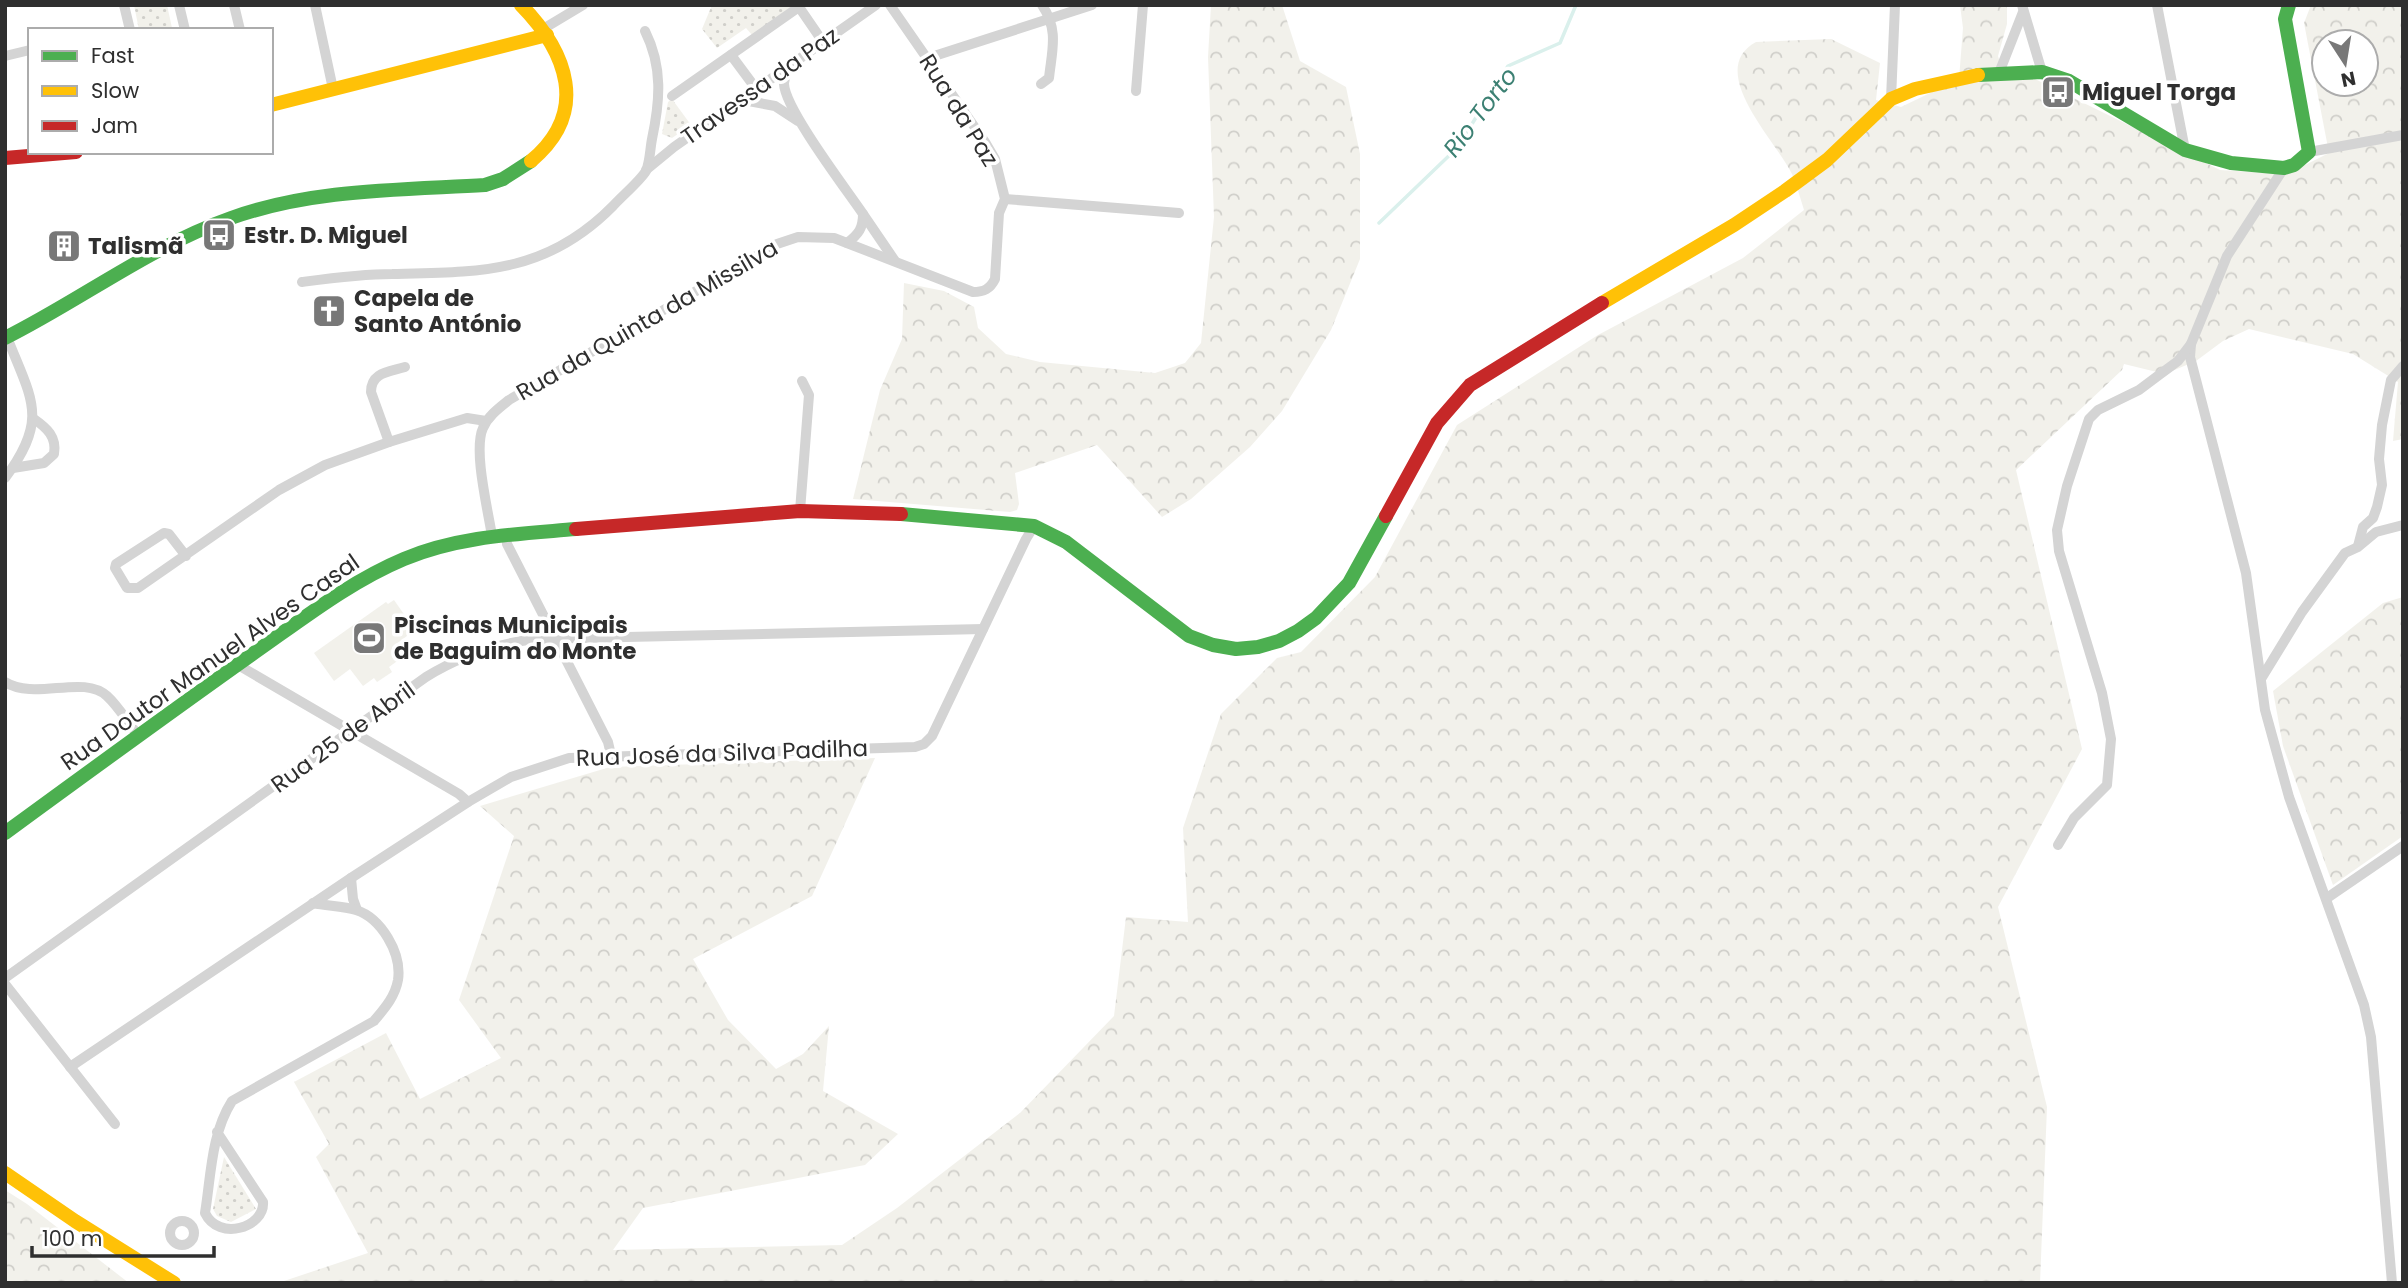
<svg xmlns="http://www.w3.org/2000/svg" width="2408" height="1288" font-family="Poppins,sans-serif">
<defs>
<pattern id="forest-crowns" width="20" height="18" patternUnits="userSpaceOnUse" patternTransform="scale(1.75)"><rect width="20" height="18" fill="#f2f1eb"/><path d="M2 6a3 3 0 1 1 6 0M12 15a3 3 0 1 1 6 0" fill="none" stroke="#d0cfca"/></pattern>
<pattern id="park-dots" width="8" height="8" patternUnits="userSpaceOnUse" patternTransform="scale(1.75)"><rect width="8" height="8" fill="#f2f1eb"/><path d="M2 2h.1M6 6h.1" fill="none" stroke="#d0cfca" stroke-width="1.8" stroke-linecap="round"/></pattern>
</defs>
<rect width="100%" height="100%" fill="#fff"/>
<g fill="url(#forest-crowns)" fill-rule="evenodd">
<path d="M1211 5H1282L1300 61 1346 87 1360 154V259L1331 330 1282 411 1250 447 1191 499 1162 517 1097 445 1015 473 1019 504 1017 510 1010 512 853 499 880 390 902 339 904 283 944 291 974 307 978 328 1006 354 1040 362 1155 373 1185 363 1201 343 1214 217 1208 57Z"/>
<path d="M1960 5H2007V24L1998 56 2005 79 2033 78 2220 170 2268 173 2305 165 2329 153 2304 23 2311 5H2403V439L2393 441 2398 382 2353 354 2249 329 2223 341 2196 361 2165 374 2124 364 2122 370 2016 470 2082 749 1998 907 2047 1107 2040 1283H278L368 1253 316 1157 329 1144 294 1082 386 1033 420 1099 501 1058 459 1000 514 836 480 806 610 767 875 758 812 896 693 959 728 1020 776 1069 803 1054 829 1026 823 1091 898 1134 865 1165 643 1208 613 1250 842 1245 897 1208 1020 1113 1114 1016 1126 917 1188 922 1183 828 1221 714 1277 658 1301 652 1375 577 1457 425 1598 335 1743 258 1804 210C1800 198 1797 185 1792 174 1777 142 1704 70 1756 42L1831 39 1880 63 1876 100 1901 107 1959 79 1963 28ZM2324 42H2366V84H2324Z"/>
<path d="M2403 597V836L2333 885 2283 746 2273 691 2383 603Z"/>
<path d="M5 1190 27 1204 129 1283H5Z"/>
</g>
<g fill="url(#park-dots)">
<path d="M134 5H167L172 28 139 30Z"/>
<path d="M712 5H794L752 35 746 28 717 48 702 29Z"/>
<path d="M672 99 691 125 672 138 662 134 668 102Z"/>
<path d="M224 1157 256 1209 231 1222 217 1216 213 1209Z"/>
</g>
<path fill="#f2f1eb" d="M394 600 415 630 392 647 400 659 389 667 392 672 377 682 374 678 363 686 350 669 334 681 314 653 386 602 388 604Z"/>
<g fill="none" stroke-linecap="round" stroke-linejoin="round">
<path stroke="#daf0ec" stroke-width="3.5" d="M1379 223 1457 148 1508 66 1560 43 1576 5"/>
<g stroke="#d4d4d4" stroke-width="10">
<path d="M124 5 130 30"/>
<path d="M179 5 185 30"/>
<path d="M234 5 240 30"/>
<path d="M315 5 333 89"/>
<path d="M2022 5 2042 72"/>
<path d="M2157 5 2185 150"/>
<path d="M543 29 583 5"/>
<path d="M731 55 757 90"/>
<path d="M5 56 30 50"/>
<path d="M928 58 1092 5"/>
<path d="M788 68C787 73 784 79 784 84 785 109 846 189 863 214 863 228 859 234 847 243"/>
<path d="M1999 73 2023 12"/>
<path d="M1041 84 1049 78C1052 50 1059 30 1042 5"/>
<path d="M1136 91 1143 5"/>
<path d="M672 96 799 7 823 42"/>
<path d="M1891 99 1895 5"/>
<path d="M743 100 775 106 798 121"/>
<path d="M2309 152 2403 135"/>
<path d="M646 170 674 147 876 5"/>
<path d="M1005 199 1179 213"/>
<path d="M863 214 895 261"/>
<path d="M302 282C332 278 361 274 392 274 480 272 546 274 613 206 622 196 640 181 646 171 650 162 650 149 652 139 660 101 663 67 645 31"/>
<path d="M2191 344 2190 357 2195 376 2246 573 2265 710 2289 797 2364 1005 2371 1037 2392 1283"/>
<path d="M389 442 371 392C371 372 389 372 405 367"/>
<path d="M13 468 44 463 54 454C57 437 47 428 34 419"/>
<path d="M5 478C50 418 31 399 7 337"/>
<path d="M800 511 809 395 802 381"/>
<path d="M506 534 507 544 608 742 611 755"/>
<path d="M492 536C488 510 473 450 483 428 488 416 499 408 509 400L777 244 798 237 834 238 973 292C984 292 990 289 995 279L999 213 1005 199 995 159 985 142 890 5"/>
<path d="M2358 546 2363 527 2373 518 2377 507 2382 485 2379 459 2382 425 2391 380 2403 366"/>
<path d="M186 556 169 534 164 533 116 564 115 568 127 588H138L279 490 325 465 389 442 467 418 486 421"/>
<path d="M238 665 459 794 468 802"/>
<path d="M2261 679 2302 612 2345 553 2358 547 2376 532 2403 525"/>
<path d="M5 682C35 701 83 674 107 696 119 707 128 723 138 735"/>
<path d="M2058 845 2074 818 2107 785 2111 739 2102 693 2059 551 2057 530 2067 486 2089 419 2098 410 2139 390 2159 375 2178 361 2191 344 2227 256 2284 168"/>
<path d="M351 878 353 899 357 910"/>
<path d="M2327 898 2403 846"/>
<path d="M5 978 426 677C460 656 495 644 535 639L983 629"/>
<path d="M5 984 115 1124"/>
<path d="M70 1067 351 878 468 802 511 777 569 758 915 747 924 744 932 736 1026 539 1034 526"/>
<path d="M217 1132 263 1202C265 1227 219 1242 205 1213 211 1176 211 1134 232 1101L374 1021C384 1009 395 997 398 980 402 953 381 918 356 910 343 906 327 906 313 903"/>
<circle cx="182" cy="1233" r="12"/>
</g>
<g stroke="#4caf50" stroke-width="14">
<path d="M1978 75 2042 72 2069 81 2185 150 2231 163 2284 168 2294 165 2309 152 2285 19 2289 5"/>
<path d="M5 338C81 300 151 246 231 218 312 189 400 190 485 185L503 179 531 161"/>
<path d="M901 514 1034 526 1066 542 1189 636 1213 645 1236 649 1258 647 1279 641 1298 631 1316 618 1349 583 1386 516"/>
<path d="M5 833C87 773 168 714 251 655 300 621 349 582 404 559 458 536 519 534 576 529"/>
</g>
<g stroke="#ffc107" stroke-width="14">
<path d="M521 5C567 52 590 112 531 161"/>
<path d="M271 105 547 35"/>
<path d="M1602 303 1734 225 1785 191 1827 160 1891 99 1915 89 1978 75"/>
<path d="M5 1173 75 1221 174 1283"/>
</g>
<g stroke="#c62828" stroke-width="14">
<path d="M5 158 76 152"/>
<path d="M1386 516 1437 423 1470 385 1602 303"/>
<path d="M576 529 800 511 901 514"/>
</g>
</g>
<defs>
<g id="bus-square" transform="scale(1.75)"><rect x="-9" y="-9" width="18" height="18" rx="4" fill="#787878" stroke="#fff"/><path d="M-5-6H5V4H4V6H2V4H-2V6H-4V4H-5ZM-3.5-4V0h7V-4ZM-3.5 1.2v1.5H-2V1.2ZM2 1.2v1.5H3.5V1.2Z" fill="#fff"/></g>
<g id="building-square" transform="scale(1.75)"><rect x="-9" y="-9" width="18" height="18" rx="4" fill="#787878" stroke="#fff"/><path d="M-4-6H4V6H1V3H-1V6H-4ZM-2.5-4.3h1.7v1.8h-1.7ZM.8-4.3h1.7v1.8H.8ZM-2.5-1h1.7V.8h-1.7ZM.8-1h1.7V.8H.8Z" fill="#fff"/></g>
<g id="church-square" transform="scale(1.75)"><rect x="-9" y="-9" width="18" height="18" rx="4" fill="#787878" stroke="#fff"/><path d="M-1.2-6h2.4v3.5h3.3v2.4h-3.3V6h-2.4V-.1h-3.3v-2.4h3.3Z" fill="#fff"/></g>
<g id="stadium-square" transform="scale(1.75)"><rect x="-9" y="-9" width="18" height="18" rx="4" fill="#787878" stroke="#fff"/><path d="M0-5a6.5 5 0 1 0 0 10a6.5 5 0 1 0 0-10ZM-3.5-1.8h7v3.6h-7Z" fill="#fff"/></g>
</defs>
<g fill-rule="evenodd">
<use href="#bus-square" x="2058" y="92"/>
<use href="#bus-square" x="219" y="235"/>
<use href="#building-square" x="64" y="246"/>
<use href="#church-square" x="329" y="311"/>
<use href="#stadium-square" x="369" y="638"/>
</g>
<g text-anchor="middle" dominant-baseline="central" stroke-width="7" stroke-linejoin="round" paint-order="stroke">
<g font-size="23" fill="#2f2f2f" stroke="#fff">
<text transform="translate(760 86) rotate(-35)">Travessa da Paz</text>
<text transform="translate(959 110) rotate(58)">Rua da Paz</text>
<text transform="translate(647 320) rotate(-30)">Rua da Quinta da Missilva</text>
<text transform="translate(210 662) rotate(-35)">Rua Doutor Manuel Alves Casal</text>
<text transform="translate(343 737) rotate(-36)">Rua 25 de Abril</text>
<text transform="translate(722 753) rotate(-2)">Rua José da Silva Padilha</text>
</g>
<g font-size="23" font-weight="bold" fill="#2f2f2f" stroke="#fff" text-anchor="start">
<text x="2082" y="92">Miguel Torga</text>
<text x="244" y="235">Estr. D. Miguel</text>
<text x="88" y="246">Talismã</text>
<text x="354" y="298">Capela de<tspan x="354" dy="26">Santo António</tspan></text>
<text x="394" y="625">Piscinas Municipais<tspan x="394" dy="26">de Baguim do Monte</tspan></text>
</g>
<g font-size="24" font-style="italic" fill="#3c8073" stroke="#fff">
<text transform="translate(1480 112) rotate(-53)">Rio Torto</text>
</g>
</g>
<rect width="2408" height="1288" fill="none" stroke="#2f2f2f" stroke-width="14"/>
<rect x="28" y="28" width="245" height="126" fill="#ffffff" stroke="#acacac" stroke-width="2"/>
<rect x="42" y="51" width="35" height="10" fill="#4caf50" stroke="#acacac" stroke-width="2"/>
<text x="91" y="63" font-size="21" fill="#2f2f2f">Fast</text>
<rect x="42" y="86" width="35" height="10" fill="#ffc107" stroke="#acacac" stroke-width="2"/>
<text x="91" y="98" font-size="21" fill="#2f2f2f">Slow</text>
<rect x="42" y="121" width="35" height="10" fill="#c62828" stroke="#acacac" stroke-width="2"/>
<text x="91" y="133" font-size="21" fill="#2f2f2f">Jam</text>
<g transform="translate(2345 63) rotate(168)"><circle r="33" fill="#ffffff" stroke="#acacac" stroke-width="2"/>
<path d="M0-5L12 26L0 18L-12 26Z" fill="#787878"/>
<text y="-10" font-size="19" font-weight="bold" text-anchor="middle" fill="#2f2f2f">N</text>
</g>
<path d="M32 1246v10h182v-10" fill="none" stroke="#2f2f2f" stroke-width="3.5"/>
<text x="42" y="1246" font-size="21" fill="#2f2f2f" stroke="#ffffff" stroke-width="5" paint-order="stroke">100 m</text>
</svg>
